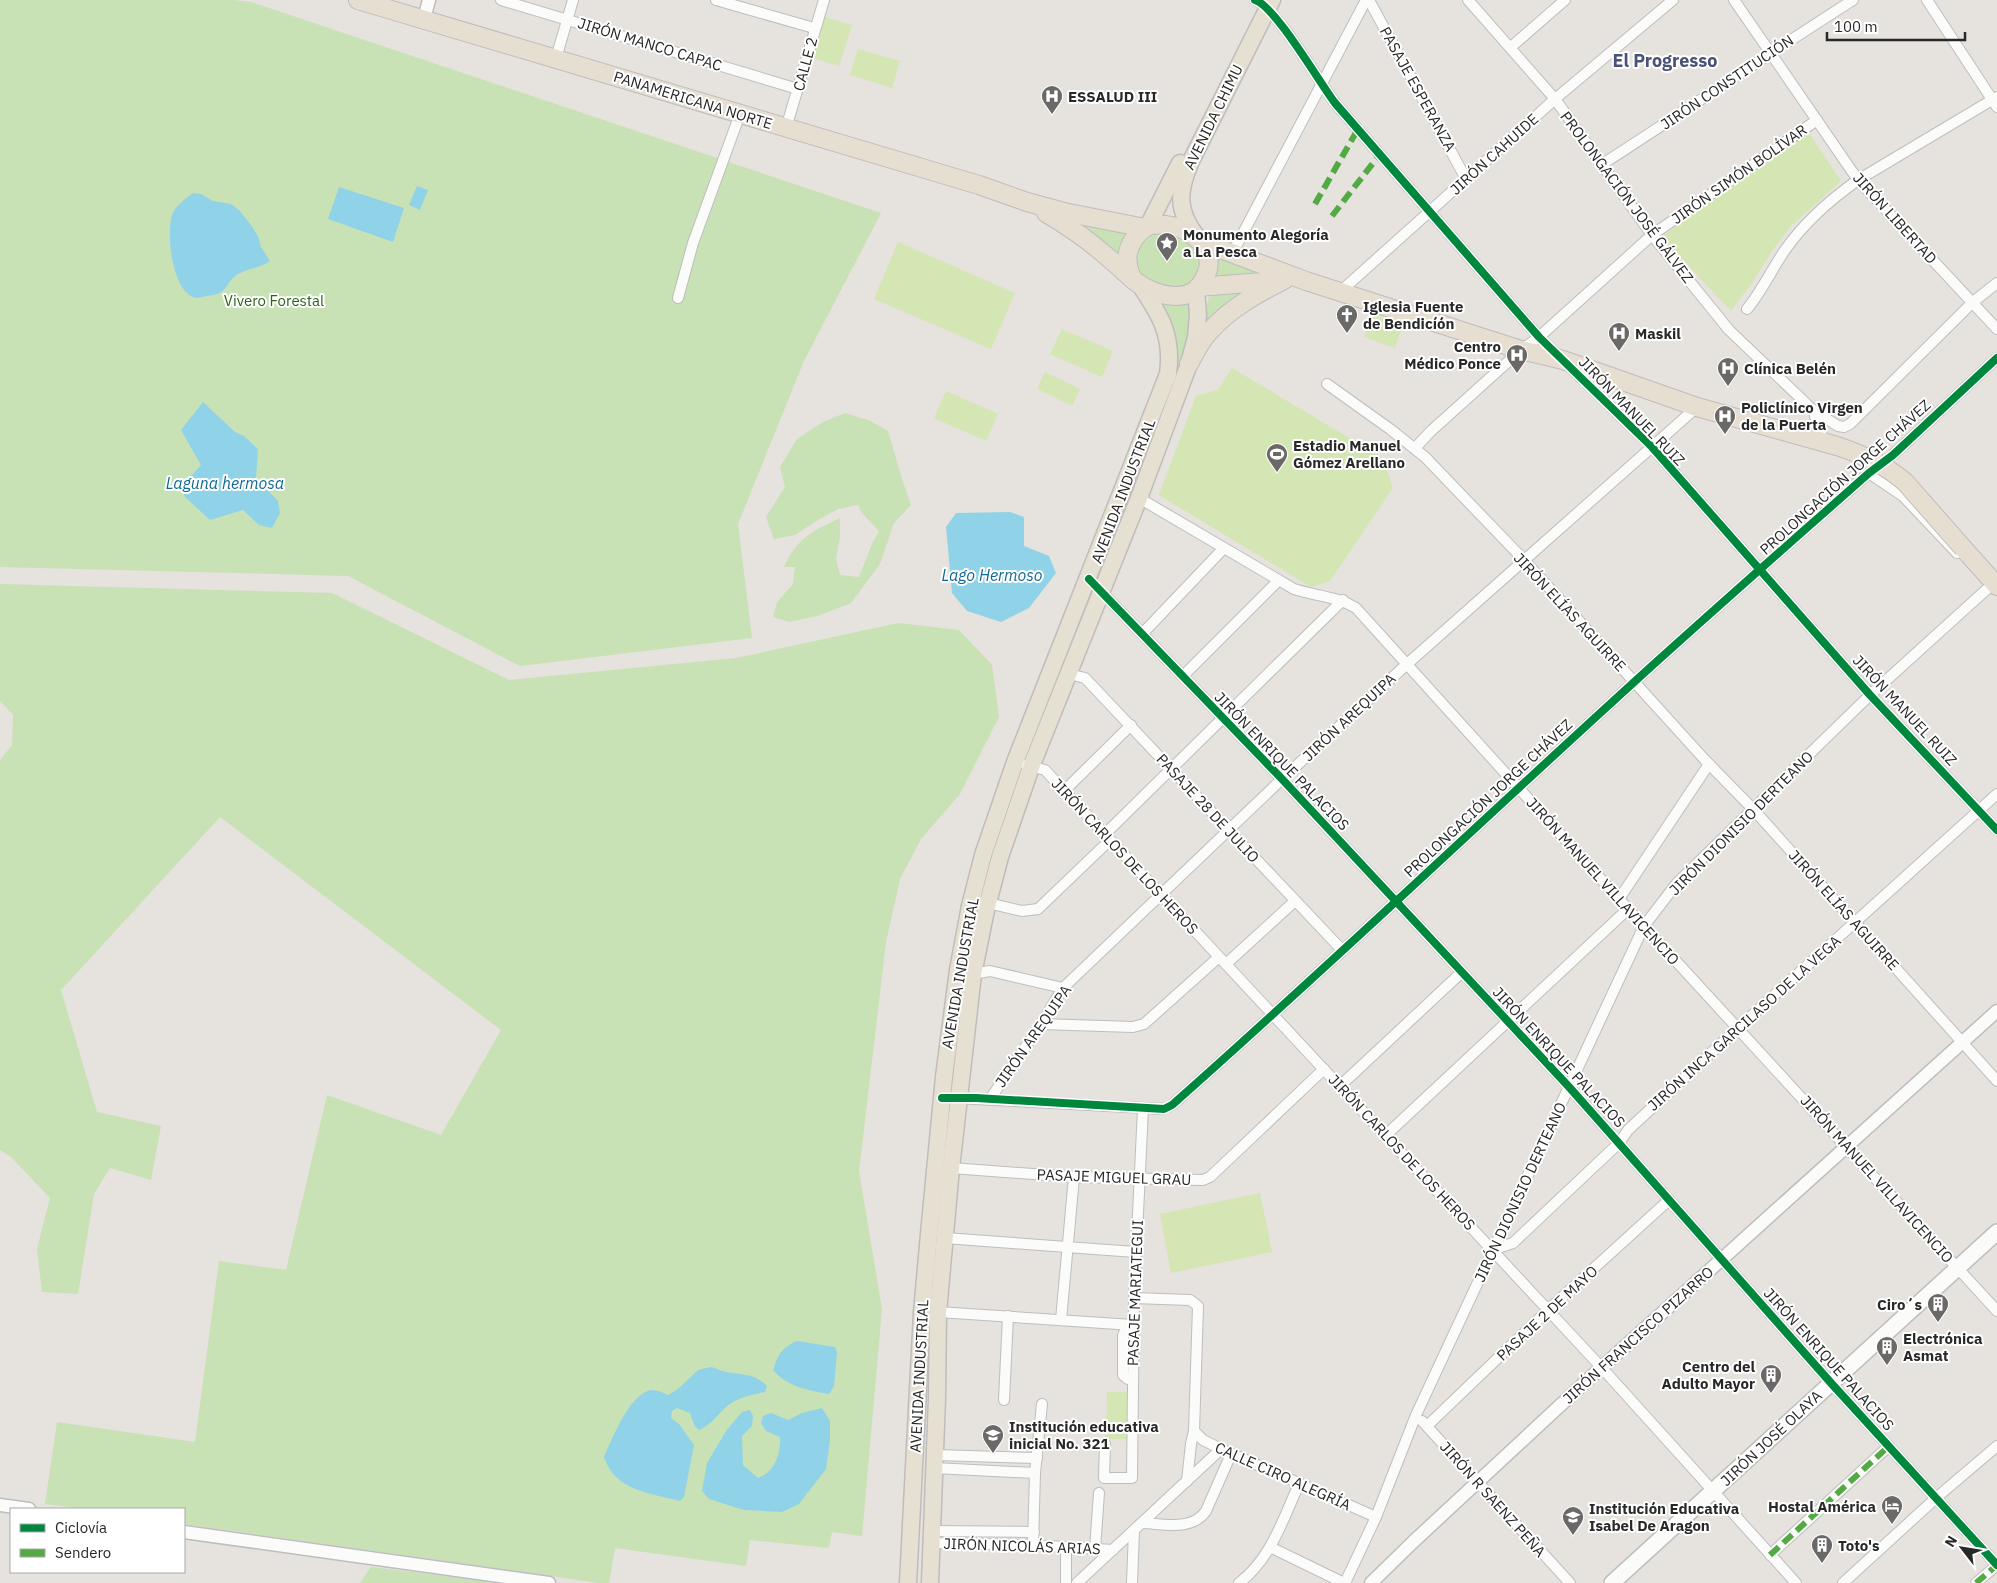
<svg xmlns="http://www.w3.org/2000/svg" width="1997" height="1583" font-family="'IBM Plex Sans',sans-serif">
<rect width="100%" height="100%" fill="#e6e2dd"/>
<g fill="#c8e1b5">
<path d="M0 0H233L251 2 881 213 804 361 738 524 752 638 520 666 348 576 0 567Z"/>
<path d="M1057 213 1130 230 1122 242 1116 256Z"/>
<path d="M1158 232 1175 235 1195 244 1202 264 1192 285 1168 290 1142 279 1136 268V255L1141 243 1145 239Z"/>
<path d="M1216 257 1265 273 1213 282Z"/>
<path d="M1241 290 1242 293 1202 324 1209 297Z"/>
<path d="M1193 299V332L1101 577 1096 575 1175 375 1178 356 1176 339 1161 303Z"/>
<path d="M845 413 868 420 888 431 903 482 911 505 894 523 880 564 851 603 817 616 789 622 773 617 777 602 793 584 795 567H784C797 538 813 531 840 518V536L836 559 840 575 859 577 872 544 879 531 862 513 858 505 838 509 816 521 795 535 774 539 766 517 785 487 780 467 797 439 823 422Z"/>
<path d="M0 584 332 593 509 680 736 658 898 623 959 630 992 665 999 717 960 794 921 839 900 879 886 942 859 1171 882 1309 862 1536 832 1532 829 1548 750 1540 746 1566 615 1548 609 1583H599L184 1524V1509H83L45 1504 57 1422 195 1442 219 1261 286 1270 327 1095 441 1135 501 1030 220 817 61 990 97 1112 161 1126 151 1180 110 1168 94 1194 78 1294 42 1292 37 1249 50 1198 10 1156 0 1150V760L12 745 13 715 0 701Z"/>
<path d="M371 1567 485 1581 490 1583H360Z"/>
</g>
<g fill="#d4e6b3">
<path d="M825 17 852 25 839 66 812 58Z"/>
<path d="M858 49 900 61 892 88 850 75Z"/>
<path d="M1809 133 1841 181 1791 226 1772 251 1754 280 1731 311 1661 237Z"/>
<path d="M898 242 1015 293 991 349 874 299Z"/>
<path d="M1372 314 1403 325 1395 348 1364 337Z"/>
<path d="M1062 329 1113 351 1102 377 1050 354Z"/>
<path d="M1232 368 1383 458 1393 488 1330 581 1311 587 1159 495 1196 396 1218 390Z"/>
<path d="M1045 372 1080 389 1072 406 1037 389Z"/>
<path d="M946 391 998 414 986 441 934 418Z"/>
<path d="M1260 1193 1272 1252 1171 1273 1160 1214Z"/>
<path d="M1107 1392H1132L1131 1439H1106Z"/>
</g>
<g fill="#90d3e8">
<path d="M417 186 428 190 420 210 409 205Z"/>
<path d="M339 187 404 208 393 242 328 219Z"/>
<path d="M193 193 201 194 213 201 231 204 239 210 251 225 258 236 261 247 270 261C261 268 248 268 238 274 224 283 230 293 208 296 205 296 200 298 197 298 172 295 166 234 172 215 175 206 185 199 193 193Z"/>
<path d="M203 402 235 432 244 436 258 449 256 478 278 501 280 513 272 528 259 525 243 510 210 520 184 496C183 482 192 475 201 465L181 430Z"/>
<path d="M1010 512 1024 517V546L1049 556 1056 573 1029 608 1001 622 967 611 952 593 946 527 956 513Z"/>
<path d="M797 1341 835 1347 837 1352 834 1386 829 1394C809 1391 786 1386 773 1370 778 1355 781 1348 797 1341Z"/>
<path d="M711 1367C716 1368 721 1371 726 1372 742 1375 755 1373 767 1386L765 1392C751 1395 734 1398 724 1409 716 1417 710 1425 699 1430L694 1425 690 1413 677 1408 672 1411 671 1418 679 1424 694 1445 684 1497 680 1501C650 1493 615 1491 604 1457 612 1439 631 1390 653 1390 658 1390 663 1393 668 1395L678 1389 698 1370Z"/>
<path d="M822 1408 830 1421V1440L826 1469 799 1504 782 1512 744 1510 709 1499 702 1491 707 1463 726 1431 742 1412 750 1410 753 1416 752 1426 742 1436 743 1465 758 1478C775 1472 781 1453 780 1437L766 1431 761 1423 763 1416 771 1413 788 1420 802 1413Z"/>
</g>
<g fill="none" stroke-linecap="round" stroke-linejoin="round">
<g stroke="#bfbebf" stroke-width="12">
<g id="minor">
<path d="M501 0 798 89"/>
<path d="M716 0 814 28"/>
<path d="M1255 0C1275 6 1319 82 1335 103L1539 337 1652 447 1870 695 1997 830"/>
<path d="M1369 0 1466 179"/>
<path d="M1468 0 1555 99 1652 235 1729 330 1813 410 1838 426 1844 427 1850 424 1973 302 1997 283"/>
<path d="M1734 0 1858 180 1997 329"/>
<path d="M1927 0 1997 107"/>
<path d="M1511 47 1565 0"/>
<path d="M556 58 573 0"/>
<path d="M786 128 824 0"/>
<path d="M1601 165C1685 111 1768 54 1853 0"/>
<path d="M1232 254 1366 0"/>
<path d="M1341 291 1555 99 1673 0"/>
<path d="M678 298 693 243 740 114"/>
<path d="M1747 309C1762 291 1772 269 1785 250 1804 223 1831 199 1858 180L1997 97"/>
<path d="M1327 384 1390 429 1425 457 1524 560 1705 760 1753 809 1997 1081"/>
<path d="M1813 410 1824 442"/>
<path d="M1415 448 1431 431 1521 350 1539 337 1652 235 1817 120"/>
<path d="M1869 473 1903 496 1957 553"/>
<path d="M1139 498 1294 589C1315 596 1336 596 1356 608L1619 899 1997 1311"/>
<path d="M1089 579 1282 779 1570 1088 1831 1383 1997 1565"/>
<path d="M1142 634 1224 548"/>
<path d="M1069 674 1085 678 1342 950"/>
<path d="M1183 676 1278 581"/>
<path d="M1026 765 1045 770 1602 1368 1796 1583"/>
<path d="M1064 791 1131 725"/>
<path d="M1105 834 1343 600"/>
<path d="M1619 899 1709 764"/>
<path d="M988 903 1022 911 1038 909 1110 840"/>
<path d="M1226 964 1295 901"/>
<path d="M973 974 990 971 1063 988"/>
<path d="M1041 1024 1133 1027 1144 1024 1219 957"/>
<path d="M1340 1086 1462 972"/>
<path d="M955 1098 1164 1109 1172 1105C1328 967 1478 824 1632 684 1710 613 1790 543 1869 473L1893 455 1997 358"/>
<path d="M990 1099 1041 1024 1063 988 1282 779 1406 665 1697 407"/>
<path d="M1386 1135 1628 909"/>
<path d="M951 1168 1074 1177 1203 1180 1210 1177 1324 1069"/>
<path d="M945 1238 1135 1252"/>
<path d="M1492 1250 1513 1243 1619 1143 1628 1130 1738 1028 1997 794"/>
<path d="M1134 1298 1190 1300 1198 1306 1194 1431 1191 1444 1187 1481"/>
<path d="M938 1312 1133 1325"/>
<path d="M1061 1320 1074 1177"/>
<path d="M1127 1325 1123 1336V1375L1128 1379 1132 1380"/>
<path d="M1004 1400 1008 1316"/>
<path d="M1422 1421 1570 1583"/>
<path d="M1427 1426 1548 1310 1669 1200"/>
<path d="M1194 1431 1203 1440 1221 1449 1376 1517"/>
<path d="M1105 1444 1104 1478H1132L1134 1298 1143 1108"/>
<path d="M935 1455 1037 1458"/>
<path d="M934 1468 1035 1473"/>
<path d="M1143 1523C1165 1524 1192 1531 1206 1511L1231 1454"/>
<path d="M931 1531 1034 1532"/>
<path d="M931 1543 1033 1545 1113 1550"/>
<path d="M1033 1545 1035 1473 1042 1404"/>
<path d="M1270 1547 1344 1583"/>
<path d="M1095 1549 1099 1493"/>
<path d="M1770 1555 1889 1446"/>
<path d="M1066 1583V1547"/>
<path d="M1077 1583 1221 1449"/>
<path d="M1132 1583 1134 1531"/>
<path d="M1239 1583C1271 1559 1283 1519 1299 1484"/>
<path d="M1345 1583 1376 1517 1416 1415 1644 926 1677 883 1753 809 1870 695 1997 580"/>
<path d="M1843 1583 1936 1498 1997 1446"/>
<path d="M1976 1583 1997 1565"/>
</g>
</g>
<g stroke="#bfbebf" stroke-width="15">
<g id="tertiary">
<path d="M424 19 429 0"/>
<path d="M0 1505 29 1509"/>
<path d="M184 1532 549 1583"/>
<path d="M1371 1583 1413 1542 1580 1387 1997 1011"/>
</g>
</g>
<g stroke="#bfbebf" stroke-width="18">
<path id="secondary" d="M1612 1583 1997 1232"/>
</g>
<g stroke="#bfbdbc" stroke-width="19">
<g id="primary">
<path d="M1148 226 1180 163"/>
<path d="M1197 237C1176 210 1178 191 1191 161L1272 0"/>
<path d="M908 1583 922 1312 929 1234 944 1077 958 970 970 906 983 855 1015 762 1168 374C1173 336 1161 316 1140 285"/>
<path d="M930 1583 937 1398 938 1312 951 1168 973 974 986 910 1000 857 1031 767 1139 498 1189 364 1196 337 1198 315 1196 290"/>
</g>
</g>
<g stroke="#bfbdbc" stroke-width="20">
<g id="trunk">
<path d="M358 0 979 185 1027 202 1064 212 1145 228"/>
<path d="M1046 213C1070 227 1091 242 1111 260 1124 270 1134 284 1150 290 1164 296 1184 300 1197 289 1202 284 1206 276 1208 269 1214 239 1177 221 1151 225 1144 227 1138 233 1134 239 1125 252 1126 264 1132 278"/>
<path d="M1202 242 1306 281 1521 350 1563 360 1697 407 1837 446"/>
<path d="M1198 287 1276 281"/>
<path d="M1189 364C1195 352 1201 340 1210 331 1229 309 1258 293 1284 280"/>
<path d="M1963 548 1997 586"/>
</g>
</g>
<use href="#minor" stroke="#fbfbfa" stroke-width="10"/>
<use href="#tertiary" stroke="#fbfbfa" stroke-width="12"/>
<use href="#secondary" stroke="#fbfbfa" stroke-width="15"/>
<use href="#primary" stroke="#e6e0d2" stroke-width="16"/>
<use href="#trunk" stroke="#e7ded2" stroke-width="18"/>
<g stroke="#bfbdbc" stroke-width="20" stroke-linecap="butt">
<path id="trunk-bridge" d="M1837 446C1862 454 1885 465 1905 482L1963 548"/>
</g>
<use href="#trunk-bridge" stroke="#e7ded2" stroke-width="18"/>
<g stroke="#53aa44" stroke-width="6" stroke-dasharray="12 6" stroke-linecap="butt">
<path d="M1315 204 1358 129"/>
<path d="M1332 216 1380 154"/>
<path d="M1770 1555 1889 1446"/>
<path d="M1976 1583 1997 1565"/>
</g>
<g stroke="#fff" stroke-width="11">
<g id="cycleway">
<path d="M1255 0C1275 6 1319 82 1335 103L1539 337 1652 447 1870 695 1997 830"/>
<path d="M1089 579 1282 779 1570 1088 1831 1383 1997 1565"/>
<path d="M942 1098H976L1164 1109 1172 1105C1328 967 1478 824 1632 684 1710 613 1790 543 1869 473L1893 455 1997 358"/>
</g>
</g>
<use href="#cycleway" stroke="#00873e" stroke-width="8"/>
</g>
<defs>
<g id="hospital-pin" transform="scale(1.125)"><path d="M0 17L-7.5 6A9.5 9.5 0 1 1 7.5 6Z" fill="#6a6967" stroke="#fff"/><path d="M-5-5h3v3.5h4V-5h3V5h-3V1.5h-4V5h-3Z" fill="#fff"/></g>
<g id="sight-pin" transform="scale(1.125)"><path d="M0 17L-7.5 6A9.5 9.5 0 1 1 7.5 6Z" fill="#6a6967" stroke="#fff"/><path d="M0-6L1.8-2.2L6-1.7L2.9 1.2L3.7 5.4L0 3.3L-3.7 5.4L-2.9 1.2L-6-1.7L-1.8-2.2Z" fill="#fff"/></g>
<g id="church-pin" transform="scale(1.125)"><path d="M0 17L-7.5 6A9.5 9.5 0 1 1 7.5 6Z" fill="#6a6967" stroke="#fff"/><path d="M-1.2-6h2.4v3.5h3.3v2.4h-3.3V6h-2.4V-.1h-3.3v-2.4h3.3Z" fill="#fff"/></g>
<g id="stadium-pin" transform="scale(1.125)"><path d="M0 17L-7.5 6A9.5 9.5 0 1 1 7.5 6Z" fill="#6a6967" stroke="#fff"/><path d="M0-5a6.5 5 0 1 0 0 10a6.5 5 0 1 0 0-10ZM-3.5-1.8h7v3.6h-7Z" fill="#fff"/></g>
<g id="building-pin" transform="scale(1.125)"><path d="M0 17L-7.5 6A9.5 9.5 0 1 1 7.5 6Z" fill="#6a6967" stroke="#fff"/><path d="M-4-6H4V6H1V3H-1V6H-4ZM-2.5-4.3h1.7v1.8h-1.7ZM.8-4.3h1.7v1.8H.8ZM-2.5-1h1.7V.8h-1.7ZM.8-1h1.7V.8H.8Z" fill="#fff"/></g>
<g id="school-pin" transform="scale(1.125)"><path d="M0 17L-7.5 6A9.5 9.5 0 1 1 7.5 6Z" fill="#6a6967" stroke="#fff"/><path d="M0-5L7-2L0 1L-7-2ZM-4 1L0 2.5L4 1V4Q0 6-4 4Z" fill="#fff"/></g>
<g id="hotel-pin" transform="scale(1.125)"><path d="M0 17L-7.5 6A9.5 9.5 0 1 1 7.5 6Z" fill="#6a6967" stroke="#fff"/><path d="M-6-4.5h1.5V1H6V5H4.5V3h-9V5H-6ZM-4 0a1.8 1.8 0 1 1 3.6 0ZM.5 0V-2.5h3Q6-2.5 6 0Z" fill="#fff"/></g>
</defs>
<g fill-rule="evenodd">
<use href="#hospital-pin" x="1052" y="96"/>
<use href="#sight-pin" x="1167" y="243"/>
<use href="#church-pin" x="1347" y="315"/>
<use href="#hospital-pin" x="1619" y="333"/>
<use href="#hospital-pin" x="1517" y="355"/>
<use href="#hospital-pin" x="1728" y="368"/>
<use href="#hospital-pin" x="1725" y="416"/>
<use href="#stadium-pin" x="1277" y="454"/>
<use href="#building-pin" x="1938" y="1304"/>
<use href="#building-pin" x="1887" y="1347"/>
<use href="#building-pin" x="1771" y="1375"/>
<use href="#school-pin" x="993" y="1435"/>
<use href="#hotel-pin" x="1892" y="1506"/>
<use href="#school-pin" x="1573" y="1517"/>
<use href="#building-pin" x="1822" y="1545"/>
</g>
<g text-anchor="middle" dominant-baseline="central" stroke-width="4" stroke-linejoin="round" paint-order="stroke">
<g font-size="15" fill="#282828" stroke="#fff">
<text transform="translate(650 44) rotate(17)">JIRÓN MANCO CAPAC</text>
<text transform="translate(805 64) rotate(-75)">CALLE 2</text>
<text transform="translate(1727 82) rotate(-34)">JIRÓN CONSTITUCIÓN</text>
<text transform="translate(1418 89) rotate(61)">PASAJE ESPERANZA</text>
<text transform="translate(693 100) rotate(17)">PANAMERICANA NORTE</text>
<text transform="translate(1213 117) rotate(-64)">AVENIDA CHIMU</text>
<text transform="translate(1494 154) rotate(-42)">JIRÓN CAHUIDE</text>
<text transform="translate(1739 174) rotate(-35)">JIRÓN SIMÓN BOLÍVAR</text>
<text transform="translate(1627 197) rotate(53)">PROLONGACIÓN JOSÉ GÁLVEZ</text>
<text transform="translate(1895 218) rotate(48)">JIRÓN LIBERTAD</text>
<text transform="translate(1632 411) rotate(46)">JIRÓN MANUEL RUIZ</text>
<text transform="translate(1845 477) rotate(-42)">PROLONGACIÓN JORGE CHÁVEZ</text>
<text transform="translate(1123 491) rotate(-69)">AVENIDA INDUSTRIAL</text>
<text transform="translate(1570 612) rotate(47)">JIRÓN ELÍAS AGUIRRE</text>
<text transform="translate(1905 710) rotate(47)">JIRÓN MANUEL RUIZ</text>
<text transform="translate(1349 717) rotate(-43)">JIRÓN AREQUIPA</text>
<text transform="translate(1282 761) rotate(46)">JIRÓN ENRIQUE PALACIOS</text>
<text transform="translate(1488 798) rotate(-43)">PROLONGACIÓN JORGE CHÁVEZ</text>
<text transform="translate(1208 808) rotate(47)">PASAJE 28 DE JULIO</text>
<text transform="translate(1741 823) rotate(-45)">JIRÓN DIONISIO DERTEANO</text>
<text transform="translate(1125 856) rotate(47)">JIRÓN CARLOS DE LOS HEROS</text>
<text transform="translate(1603 881) rotate(48)">JIRÓN MANUEL VILLAVICENCIO</text>
<text transform="translate(1844 910) rotate(48)">JIRÓN ELÍAS AGUIRRE</text>
<text transform="translate(960 973) rotate(-80)">AVENIDA INDUSTRIAL</text>
<text transform="translate(1744 1023) rotate(-42)">JIRÓN INCA GARCILASO DE LA VEGA</text>
<text transform="translate(1033 1036) rotate(-55)">JIRÓN AREQUIPA</text>
<text transform="translate(1559 1057) rotate(47)">JIRÓN ENRIQUE PALACIOS</text>
<text transform="translate(1402 1152) rotate(47)">JIRÓN CARLOS DE LOS HEROS</text>
<text transform="translate(1114 1177) rotate(2)">PASAJE MIGUEL GRAU</text>
<text transform="translate(1877 1179) rotate(48)">JIRÓN MANUEL VILLAVICENCIO</text>
<text transform="translate(1520 1192) rotate(-65)">JIRÓN DIONISIO DERTEANO</text>
<text transform="translate(1135 1293) rotate(-88)">PASAJE MARIATEGUI</text>
<text transform="translate(1547 1313) rotate(-43)">PASAJE 2 DE MAYO</text>
<text transform="translate(1638 1335) rotate(-42)">JIRÓN FRANCISCO PIZARRO</text>
<text transform="translate(1829 1359) rotate(48)">JIRÓN ENRIQUE PALACIOS</text>
<text transform="translate(919 1376) rotate(-87)">AVENIDA INDUSTRIAL</text>
<text transform="translate(1771 1438) rotate(-43)">JIRÓN JOSÉ OLAYA</text>
<text transform="translate(1283 1476) rotate(24)">CALLE CIRO ALEGRÍA</text>
<text transform="translate(1493 1499) rotate(48)">JIRÓN R SAENZ PEÑA</text>
<text transform="translate(1022 1546) rotate(2)">JIRÓN NICOLÁS ARIAS</text>
</g>
<g font-size="15" font-weight="bold" fill="#282828" stroke="#fff" text-anchor="start">
<text x="1068" y="96">ESSALUD III</text>
<text x="1183" y="234">Monumento Alegoría<tspan x="1183" dy="17">a La Pesca</tspan></text>
<text x="1363" y="306">Iglesia Fuente<tspan x="1363" dy="17">de Bendicíón</tspan></text>
<text x="1635" y="333">Maskil</text>
<text x="1501" y="346" text-anchor="end">Centro<tspan x="1501" dy="17">Médico Ponce</tspan></text>
<text x="1744" y="368">Clínica Belén</text>
<text x="1741" y="407">Policlínico Virgen<tspan x="1741" dy="17">de la Puerta</tspan></text>
<text x="1293" y="445">Estadio Manuel<tspan x="1293" dy="17">Gómez Arellano</tspan></text>
<text x="1922" y="1304" text-anchor="end">Ciro´s</text>
<text x="1903" y="1338">Electrónica<tspan x="1903" dy="17">Asmat</tspan></text>
<text x="1755" y="1366" text-anchor="end">Centro del<tspan x="1755" dy="17">Adulto Mayor</tspan></text>
<text x="1009" y="1426">Institución educativa<tspan x="1009" dy="17">inicial No. 321</tspan></text>
<text x="1876" y="1506" text-anchor="end">Hostal América</text>
<text x="1589" y="1508">Institución Educativa<tspan x="1589" dy="17">Isabel De Aragon</tspan></text>
<text x="1838" y="1545">Toto's</text>
</g>
<g font-size="15" fill="#2a6319" stroke="#fff">
<text x="274" y="300">Vivero Forestal</text>
</g>
<g font-size="16" font-style="italic" fill="#0e6996" stroke="#fff">
<text x="225" y="483">Laguna hermosa</text>
<text x="992" y="575">Lago Hermoso</text>
</g>
<g font-size="18" font-weight="bold" fill="#495278" stroke="#fff">
<text x="1665" y="60">El Progresso</text>
</g>
</g>
<rect x="10" y="1508" width="175" height="65" fill="#ffffff" stroke="#a9a9a9"/>
<rect x="20" y="1524" width="25" height="8" fill="#00873e" stroke="#a9a9a9"/>
<text x="55" y="1533" font-size="15" fill="#282828">Ciclovía</text>
<rect x="20" y="1549" width="25" height="8" fill="#53aa44" stroke="#a9a9a9"/>
<text x="55" y="1558" font-size="15" fill="#282828">Sendero</text>
<g transform="translate(1962 1548) rotate(301)" stroke="#ffffff" stroke-width="4" paint-order="stroke">
<path d="M0-4L9 19L0 12L-9 19Z" fill="#282828"/>
<text y="-8" font-size="14" font-weight="bold" text-anchor="middle" fill="#282828">N</text>
</g>
<path d="M1827 32v8h138v-8" fill="none" stroke="#282828" stroke-width="2.5"/>
<text x="1834" y="32" font-size="15" fill="#282828" stroke="#ffffff" stroke-width="4" paint-order="stroke">100 m</text>
</svg>
